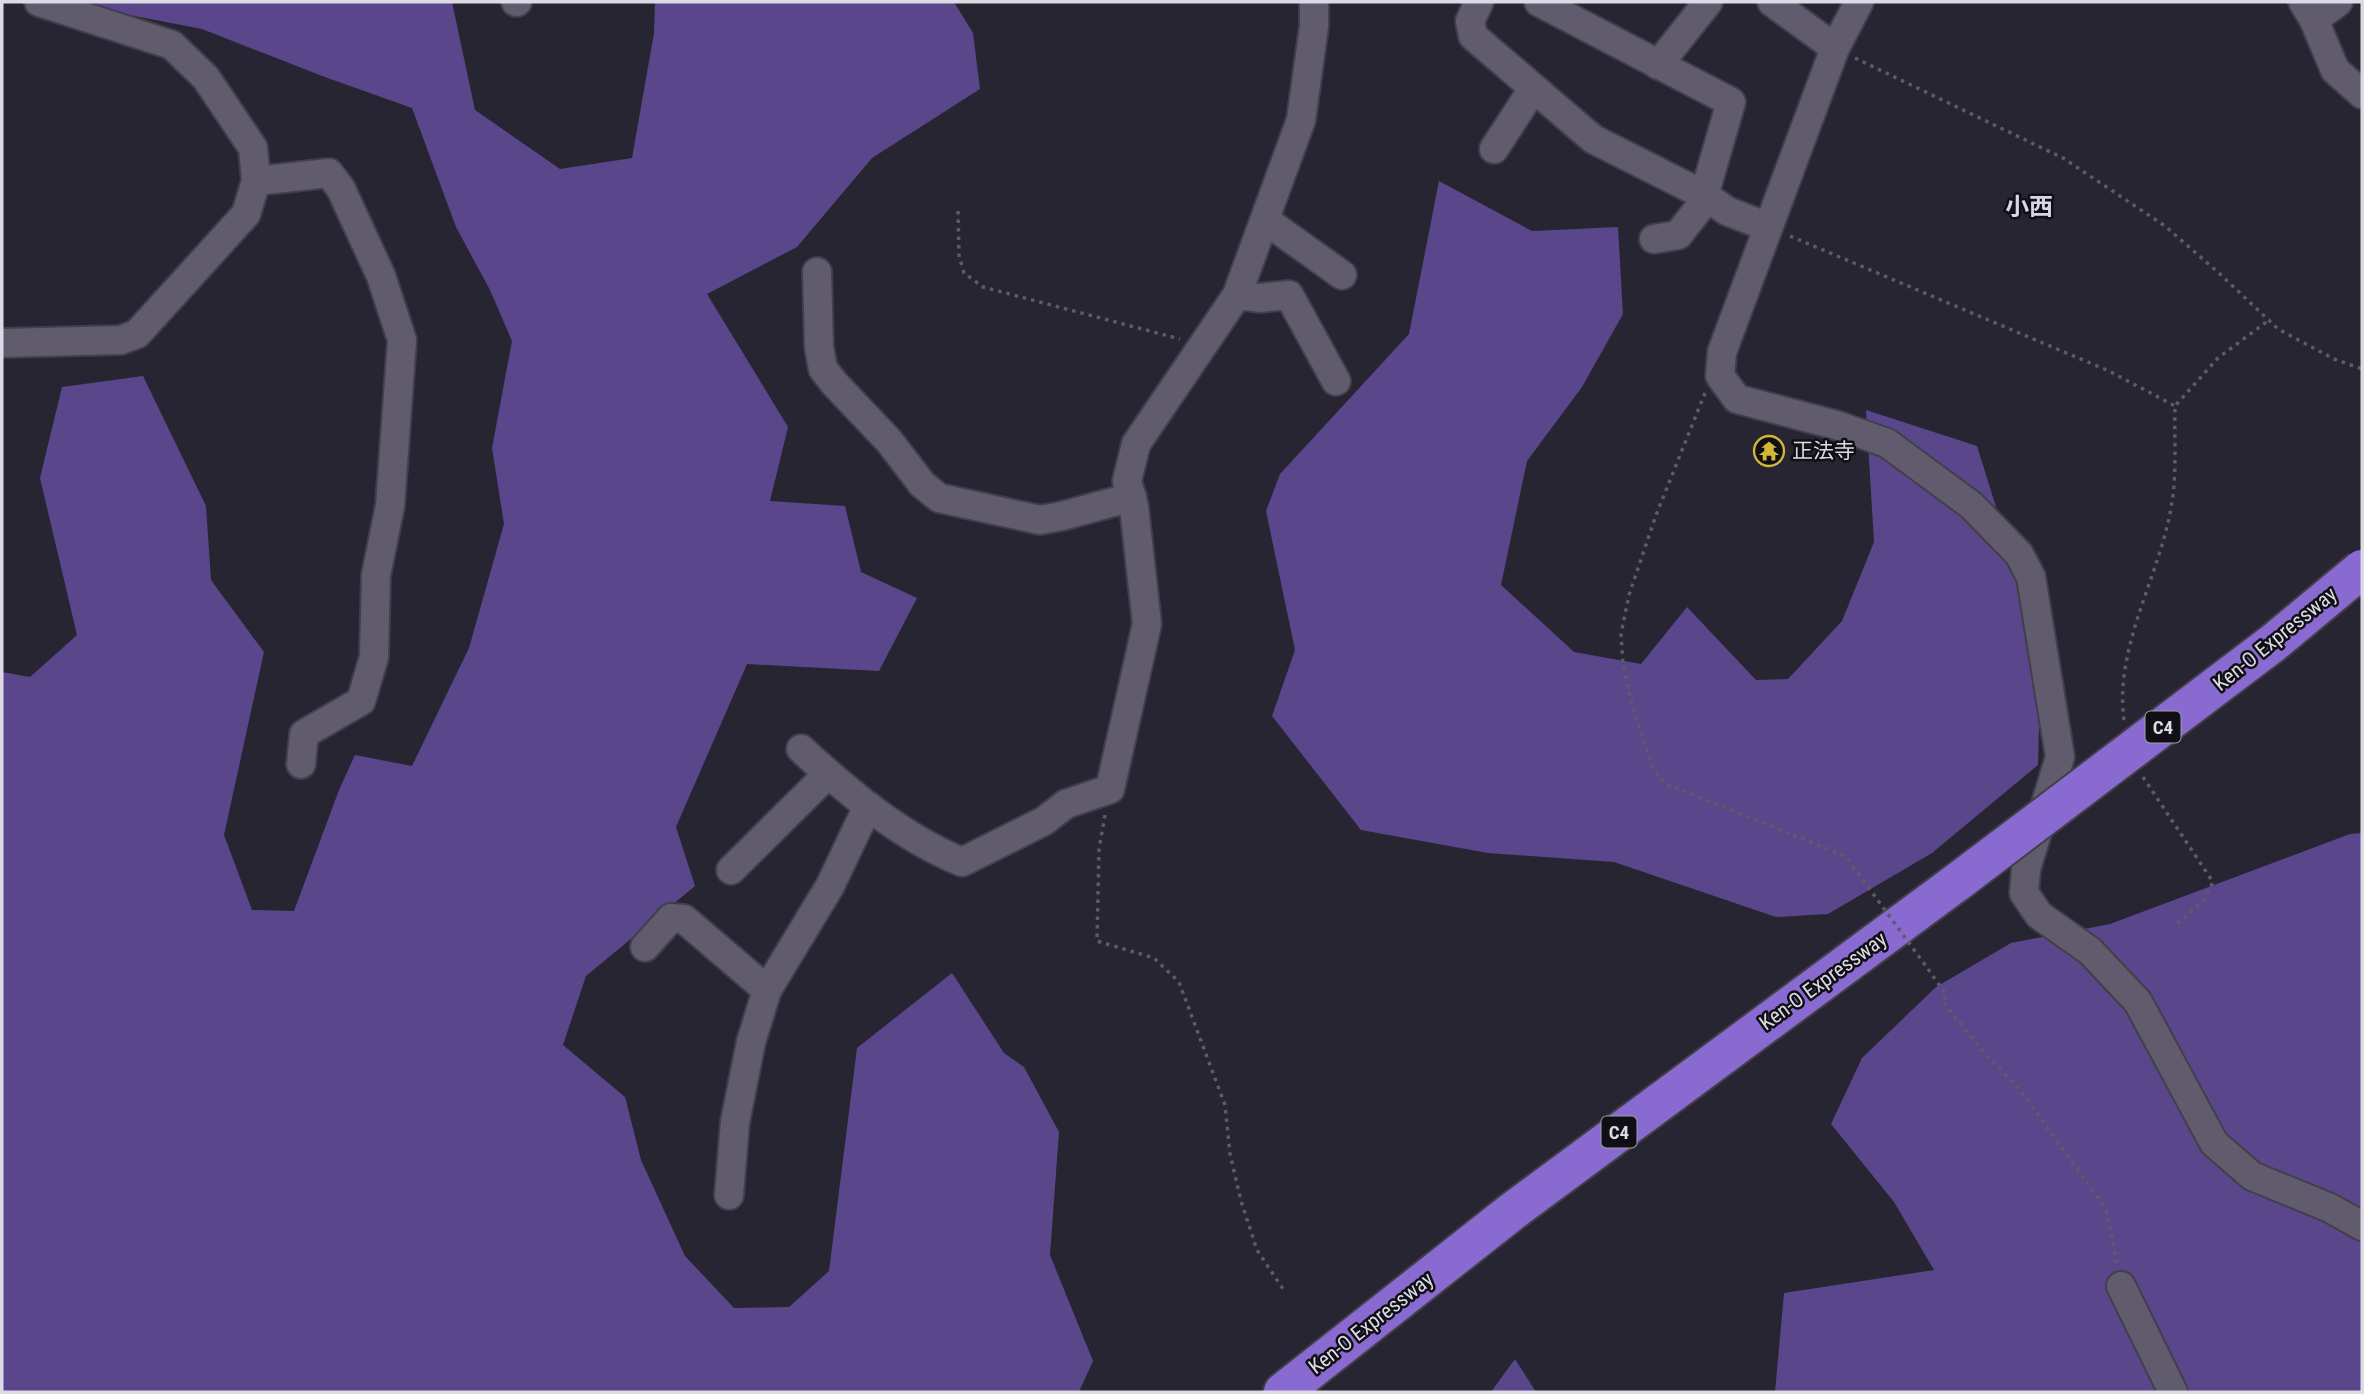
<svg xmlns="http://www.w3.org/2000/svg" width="2364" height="1394" font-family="'Roboto Condensed','Noto Sans JP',sans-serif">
<rect width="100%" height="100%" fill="#282533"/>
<g fill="#5a468a">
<path d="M62 2H452L475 110 560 169 632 158 654 33 655 2H954L973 33 980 89 872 158 797 247 707 294 788 427 770 501 845 506 861 572 917 598 879 671 747 664 676 827 695 886 586 976 563 1045 625 1097 641 1160 685 1256 734 1308 789 1307 829 1271 857 1048 952 973 1004 1053 1024 1067 1059 1132 1050 1255 1093 1361 1079 1392H2V672L30 677 77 635 40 478 62 387 143 376 206 506 211 580 264 652 224 835 252 910 294 911 339 790 355 755 412 766 469 648 504 524 492 448 512 341 490 290 456 227 412 108 322 76 202 29Z"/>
<path d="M1439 181 1532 231 1618 227 1623 314 1582 387 1527 461 1501 585 1574 652 1641 664 1687 607 1756 680 1788 679 1842 621 1874 542 1866 410 1977 446 2010 552 2042 613 2038 765 1932 853 1828 914 1776 917 1614 862 1488 853 1361 830 1272 716 1295 650 1266 511 1280 474 1409 334Z"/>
<path d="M2362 833V1392H1775L1784 1293 1934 1270 1894 1202 1831 1124 1862 1058 1936 987 2011 943 2110 924 2350 834Z"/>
<path d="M1515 1359 1536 1392H1491Z"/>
</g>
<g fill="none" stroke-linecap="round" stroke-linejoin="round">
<g stroke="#423f4a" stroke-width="32">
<g id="minor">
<path d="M516 2H517"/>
<path d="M1479 2 1470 21 1473 36 1593 139 1704 195 1727 211 1768 227"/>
<path d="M1539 2 1731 102 1701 206 1678 235 1654 239"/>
<path d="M1772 2 1835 48"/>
<path d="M1859 2 1835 48 1722 352 1720 376 1737 399 1836 425 1887 443 1971 505 2019 554 2031 577 2060 757 2026 869 2024 893 2039 915 2090 951 2138 1002 2214 1143 2252 1176 2330 1208 2362 1226"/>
<path d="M2303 2 2314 20 2335 70 2362 94"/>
<path d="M2314 20 2338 2"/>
<path d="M1658 65 1708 2"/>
<path d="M1494 149 1533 89"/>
<path d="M256 181 329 173 341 189 381 276 402 340 390 506 376 575 374 657 361 701 304 734 301 764"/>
<path d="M1265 220 1342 275"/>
<path d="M817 272 819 347 823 369 834 383 889 441 922 484 939 498 1040 520 1062 516 1132 497"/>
<path d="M1237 295 1259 298 1289 295 1336 381"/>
<path d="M2 343 121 340 137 334 246 214 256 181 253 148 206 78 172 45 39 2"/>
<path d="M801 749C849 793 901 837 962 862L1044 821 1066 804 1110 789 1147 624 1134 507 1127 481 1136 444 1237 295 1301 120 1314 26V2"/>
<path d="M731 870 828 774"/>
<path d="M645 947 671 918 684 919 767 990"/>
<path d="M729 1195 735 1122 751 1042 767 990 830 886 868 806"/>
<path d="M2121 1286 2173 1392"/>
</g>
</g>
<g stroke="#423f4a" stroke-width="42">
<path id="highway" d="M1283 1392 1514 1210 1960 880"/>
</g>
<g stroke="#5e5b68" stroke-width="3.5" stroke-dasharray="3.5 5" stroke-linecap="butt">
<path d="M1855 58 2063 158 2165 226 2220 274 2278 329 2334 359 2362 369"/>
<path d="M958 211 959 256 964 273 983 287 1180 339"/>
<path d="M1790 236 2109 371 2175 406"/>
<path d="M1705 393 1656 515 1629 595 1621 634 1623 665 1632 705 1653 769 1664 783 1845 856 1863 880"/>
<path d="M2124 720C2114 645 2161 575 2172 502 2177 471 2174 437 2175 406L2218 358 2269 320"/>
<path d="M2143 777 2213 882 2204 900 2177 924"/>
<path d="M1105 815 1099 849 1097 941 1154 958 1179 982 1225 1105 1230 1154 1241 1201 1257 1250 1283 1289"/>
<path d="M1928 969 1947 996 1942 1001 1980 1048 2020 1090 2106 1209 2117 1263"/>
</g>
<use href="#minor" stroke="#605c6d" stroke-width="28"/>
<use href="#highway" stroke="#896ad1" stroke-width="38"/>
<g stroke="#423f4a" stroke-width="42" stroke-linecap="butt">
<path id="highway-bridge" d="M1960 880 2273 643 2362 569"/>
</g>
<path stroke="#5e5b68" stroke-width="3.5" stroke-dasharray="3.5 5" stroke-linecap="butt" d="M1863 880 1928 969"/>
<use href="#highway-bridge" stroke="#896ad1" stroke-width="38"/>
</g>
<defs>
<g id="temple-ring" transform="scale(1.575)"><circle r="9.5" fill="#100f15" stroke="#d0b736" stroke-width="1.5"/><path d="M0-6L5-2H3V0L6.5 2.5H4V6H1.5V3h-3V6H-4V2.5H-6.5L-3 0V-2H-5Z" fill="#d0b736"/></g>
</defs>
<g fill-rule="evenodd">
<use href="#temple-ring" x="1769" y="451"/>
</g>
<g text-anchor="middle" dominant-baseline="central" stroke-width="5" stroke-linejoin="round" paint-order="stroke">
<g fill="#100f15" stroke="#9f9da6" stroke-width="2">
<rect x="2145.5" y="711.5" width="35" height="31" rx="5"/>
<rect x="1601.5" y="1116.5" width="35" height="31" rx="5"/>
</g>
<g font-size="19" font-weight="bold" fill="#dcdae4">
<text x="2163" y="727">C4</text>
<text x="1619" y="1132">C4</text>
</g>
<g font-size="21" fill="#dcdae4" stroke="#100f15" text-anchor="start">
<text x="1792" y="451">正法寺</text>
</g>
<g font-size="21" fill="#dcdae4" stroke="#100f15">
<text transform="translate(2275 639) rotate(-39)">Ken-O Expressway</text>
<text transform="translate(1823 981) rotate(-36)">Ken-O Expressway</text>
<text transform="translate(1371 1323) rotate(-38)">Ken-O Expressway</text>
</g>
<g font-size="24" font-weight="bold" fill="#d8d5e7" stroke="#100f15">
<text x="2029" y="207">小西</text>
</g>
</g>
<rect width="2364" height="1394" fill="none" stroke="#dcdae4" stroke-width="7"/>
</svg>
